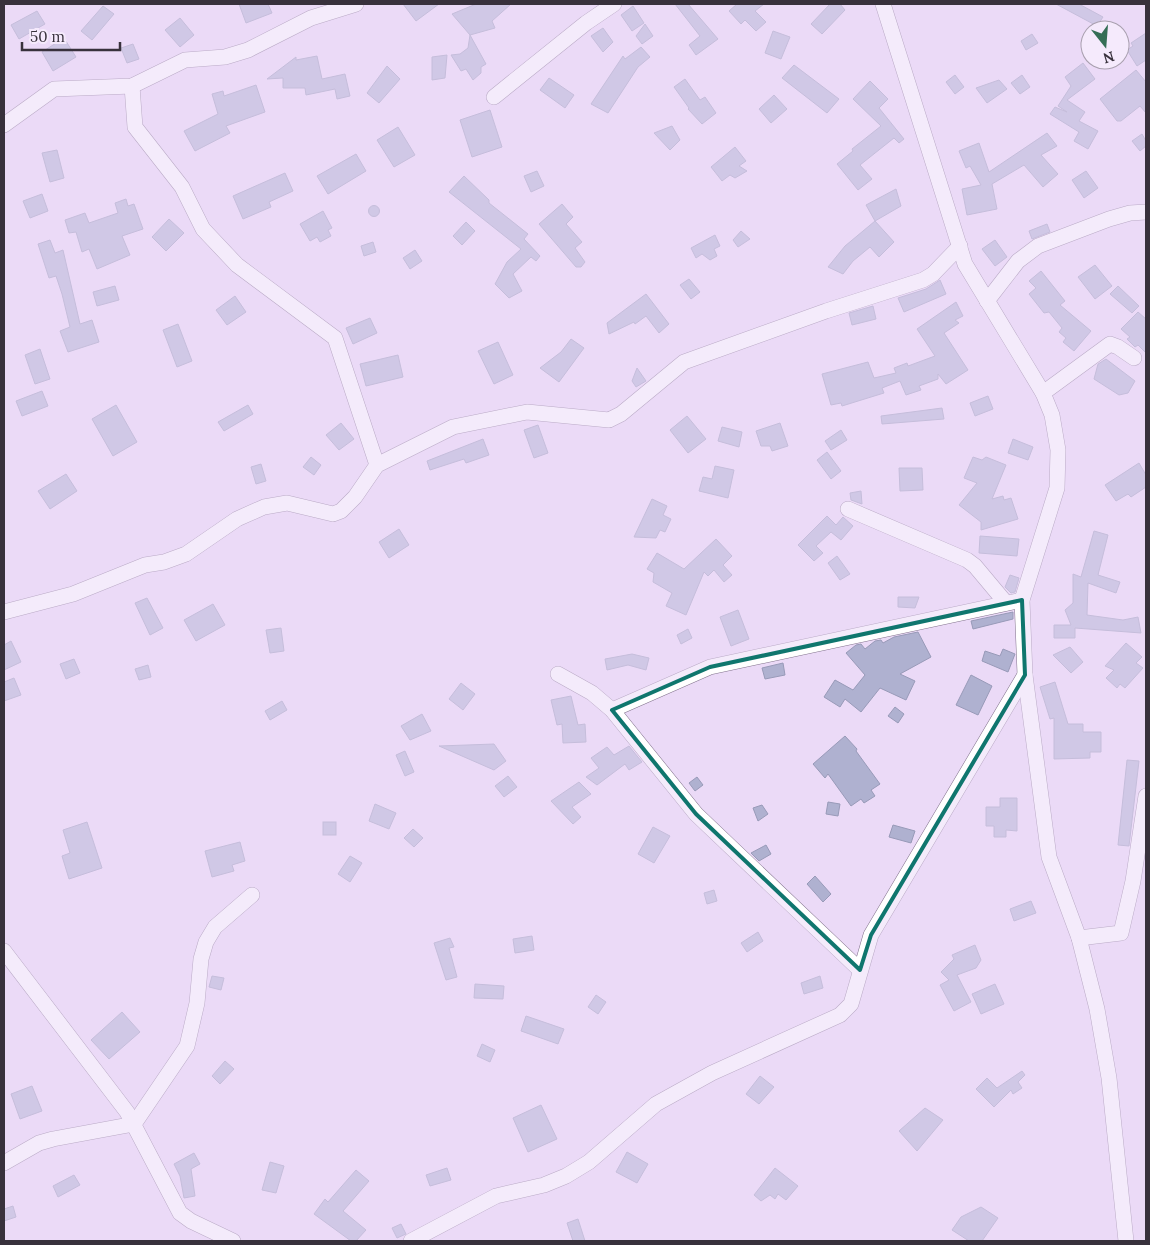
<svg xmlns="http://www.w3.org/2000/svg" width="1150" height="1245" font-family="Lora,serif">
<rect width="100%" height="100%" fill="#ebdaf7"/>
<g fill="#afb1d0" stroke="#989ab8">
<path d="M239 4H268L272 13 246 23Z"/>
<path d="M403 4H439L416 21Z"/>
<path d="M476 4H511L492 21 495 28 470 35 452 14Z"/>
<path d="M675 4H688L718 39 696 55 689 45 700 36Z"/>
<path d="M737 4H764L755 11 766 22 756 31 745 20 741 24 729 11Z"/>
<path d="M830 4H840L845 10 822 34 811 24Z"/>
<path d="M1056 4H1079L1103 17 1097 26Z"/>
<path d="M103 6 114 14 92 40 81 31Z"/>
<path d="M633 6 644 23 632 31 621 15Z"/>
<path d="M37 11 45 24 19 39 11 25Z"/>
<path d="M180 18 194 35 180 47 165 30Z"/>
<path d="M645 24 653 36 642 44 636 36Z"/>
<path d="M603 28 613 42 603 52 591 36Z"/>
<path d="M773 31 790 37 781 59 765 53Z"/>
<path d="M1146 33V60L1137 66 1127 50 1133 46 1131 43Z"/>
<path d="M1032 34 1038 43 1026 50 1021 41Z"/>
<path d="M470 35 486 64 481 67V73L473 80 466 69 461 71 451 55 460 54 468 48Z"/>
<path d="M64 38 76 57 53 71 42 52Z"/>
<path d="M133 44 139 59 127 63 121 48Z"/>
<path d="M641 47 650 57 638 67 608 113 591 104 623 56 625 59Z"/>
<path d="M447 55 445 78 432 80V57Z"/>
<path d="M317 56 322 79 345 74 350 96 337 99 335 89 306 95 305 88H283V78L267 79 296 57V60Z"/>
<path d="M1083 63 1095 79 1067 100 1085 112 1079 121 1098 131 1088 149 1074 141 1079 132 1050 114 1055 107 1067 112 1058 106 1071 86 1065 77Z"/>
<path d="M794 65 839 99 827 113 782 78Z"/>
<path d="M387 66 400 79 379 103 367 93Z"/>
<path d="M1136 70 1146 82V113L1140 106 1121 121H1117L1100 99Z"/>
<path d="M955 75 964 87 955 94 946 82Z"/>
<path d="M1022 75 1030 87 1020 94 1011 83Z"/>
<path d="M549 78 574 95 565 108 540 90Z"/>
<path d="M685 79 700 100 705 97 716 113 702 124 688 109 689 108 674 87Z"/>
<path d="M999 80 1007 89 987 103 976 88Z"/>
<path d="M870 81 888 99 879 108 904 139 899 143 894 138 860 165 872 179 858 190 837 164 853 151 852 149 881 126 853 99Z"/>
<path d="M256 85 265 112 226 126 230 133 195 151 184 131 218 114 212 94 223 91 224 96Z"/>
<path d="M774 95 787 109 771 123 759 109Z"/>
<path d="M490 110 502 147 472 157 460 120Z"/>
<path d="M672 126 680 140 670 150 654 133Z"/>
<path d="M398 127 415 155 394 167 377 140Z"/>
<path d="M1047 133 1057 146 1041 155 1058 174 1043 187 1024 165 992 184 997 209 967 215 962 189 981 185 970 166 966 168 959 151 979 143 989 172Z"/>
<path d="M1142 134 1146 141V146L1140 151 1132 141Z"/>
<path d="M735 147 746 161 739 166 747 171 735 178 730 175 722 181 711 167Z"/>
<path d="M57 150 64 178 50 182 42 153Z"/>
<path d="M356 154 366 171 328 194 317 176Z"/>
<path d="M537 171 544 186 531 192 524 176Z"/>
<path d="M1086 171 1098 188 1084 198 1072 180Z"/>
<path d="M285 173 293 191 269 202 271 207 243 219 233 196Z"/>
<path d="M464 176 489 200V203L528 234 524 239 540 256 536 261 531 257 513 274 522 291 509 298 495 284 507 262 521 249 449 192Z"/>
<path d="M896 189 901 206 875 221 866 205Z"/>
<path d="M42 194 48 211 30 218 23 201Z"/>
<path d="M126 199 128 206 134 204 143 229 122 236 130 255 97 269 89 249 82 252 76 232 69 233 65 220 85 213 89 223 118 213 115 203Z"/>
<path d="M562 204 573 217 566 224 582 242 575 248 585 262 581 267H576L539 224Z"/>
<circle cx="374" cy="211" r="5.5"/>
<path d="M323 211 332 228 328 230 331 236 320 242 317 237 310 241 300 224Z"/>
<path d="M169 219 184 233 166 251 152 237Z"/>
<path d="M875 221 894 242 879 257 870 247 853 261 843 274 828 267 845 246Z"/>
<path d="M466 222 475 231 462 245 453 236Z"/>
<path d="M1047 224 1050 232 1032 239 1029 231Z"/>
<path d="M741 231 750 239 738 247 733 240Z"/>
<path d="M715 235 720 246 714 249 717 256 710 260 702 254 696 258 691 248Z"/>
<path d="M50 240 55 253 63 250 80 324 92 320 99 342 68 352 60 331 70 327 62 294 56 276 49 278 38 244Z"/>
<path d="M995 240 1007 257 995 266 982 249Z"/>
<path d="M373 242 376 252 364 256 361 246Z"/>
<path d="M415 250 422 261 410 269 403 258Z"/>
<path d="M1095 265 1112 286 1095 299 1078 277Z"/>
<path d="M1041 271 1065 301 1060 305 1091 331 1074 351 1063 342 1066 338 1059 332 1062 328 1049 312 1044 313 1029 294 1036 288 1029 281Z"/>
<path d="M689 279 700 292 691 299 680 285Z"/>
<path d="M940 280 946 294 904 312 898 298 926 289Z"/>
<path d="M115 286 119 300 97 306 93 292Z"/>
<path d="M1118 286 1139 306 1132 313 1110 294Z"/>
<path d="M646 294 669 324 659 333 646 316 635 324 634 322 609 334 607 323Z"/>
<path d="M235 296 246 312 227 325 216 310Z"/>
<path d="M956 302 963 316 955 320 959 323 944 333 968 370 946 384 938 374V379L919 386 921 390 906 395 900 381 882 388 884 393 842 406 841 403 831 405 822 374 868 362 874 378 896 373 894 368 907 363 908 366 935 356 917 329Z"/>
<path d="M873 306 876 319 852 325 849 313Z"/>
<path d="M1138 312 1146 319V353L1138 345 1135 347 1127 339 1130 337 1121 329Z"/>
<path d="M370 318 377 333 353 344 346 328Z"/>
<path d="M178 324 192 361 177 367 163 330Z"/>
<path d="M571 339 584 348 559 382 540 368 561 352Z"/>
<path d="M498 342 513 375 494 384 478 351Z"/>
<path d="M40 349 50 379 35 384 25 355Z"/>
<path d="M398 355 403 377 366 386 360 364Z"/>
<path d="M1106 359 1135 381 1128 393 1119 395 1094 379 1098 364Z"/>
<path d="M637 368 646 381 636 387 632 381Z"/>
<path d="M42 391 48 406 22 416 16 401Z"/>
<path d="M988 396 993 409 975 416 970 403Z"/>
<path d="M116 405 137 442 113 456 92 419Z"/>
<path d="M248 405 253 414 224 431 218 422Z"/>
<path d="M942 408 944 419 882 424 881 416Z"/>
<path d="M687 416 706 439 688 453 670 430Z"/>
<path d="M341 423 354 439 339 450 326 435Z"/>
<path d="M780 423 788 446 772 451 770 446H761L756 431Z"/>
<path d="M538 425 548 453 534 458 524 430Z"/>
<path d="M722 427 742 432 739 447 718 441Z"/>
<path d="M841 430 847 440 831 450 825 441Z"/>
<path d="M483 439 489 455 466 463 464 459 430 470 427 461Z"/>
<path d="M1013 439 1033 447 1028 460 1008 453Z"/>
<path d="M827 452 841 471 831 479 817 460Z"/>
<path d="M311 457 321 465 314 475 303 467Z"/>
<path d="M973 457 982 460 986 457 1006 465 992 499 1003 496 1004 500 1011 498 1018 519 981 530V522L959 505 977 483 964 478Z"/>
<path d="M1139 463 1146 475V487L1131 497 1128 494 1116 501 1105 485Z"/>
<path d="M261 464 266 481 256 484 251 467Z"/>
<path d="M715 466 734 470 728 498 699 491 703 477 712 479Z"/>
<path d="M899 468H922L923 490 900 491Z"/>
<path d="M66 474 77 491 50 509 38 491Z"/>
<path d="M861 491 862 504 851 500 850 493Z"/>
<path d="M652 499 667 506 663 515 671 519 665 532 660 530 656 538 634 537Z"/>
<path d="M827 516 836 525 843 517 853 526 841 540 831 532 816 546 823 553 814 561 798 545Z"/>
<path d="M399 529 409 545 389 558 379 542Z"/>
<path d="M1094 531 1108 535 1098 575 1120 582 1116 593 1088 583 1087 615 1123 620 1138 617 1141 633 1075 628V638H1054V625H1071L1065 610 1073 603V574L1081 577Z"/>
<path d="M980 536 1019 539 1017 556 979 553Z"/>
<path d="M716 539 732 556 723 565 732 575 724 582 714 570 708 576 704 572 686 615 666 606 672 593 653 582 654 573 647 569 657 553 684 569Z"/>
<path d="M837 556 850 574 840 580 828 563Z"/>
<path d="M1010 575 1019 578 1015 592 1011 593 1005 587Z"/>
<path d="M898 597H919L915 608 898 607Z"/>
<path d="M147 598 163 628 150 635 135 603Z"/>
<path d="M213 604 225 625 196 641 184 620Z"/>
<path d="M738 610 749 639 731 646 720 617Z"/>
<path d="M1013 612V619L973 629 971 621Z"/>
<path d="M281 628 284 651 270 653 266 630Z"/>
<path d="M688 629 692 638 681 644 677 635Z"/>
<path d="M918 632 931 657 900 674 915 681 906 700 880 688 861 712 845 699 840 707 824 697 835 680 853 690 865 675 846 653 856 645 861 644 865 649 875 641 881 640 883 643 894 637Z"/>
<path d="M11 641 21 662 4 670V645Z"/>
<path d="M1126 643 1142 657 1136 663 1143 668 1125 688 1120 684 1117 688 1106 678 1114 670 1105 666Z"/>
<path d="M1070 647 1083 662 1071 673 1053 655Z"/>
<path d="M1003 649 1015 654 1008 672 982 661 985 651 1000 656Z"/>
<path d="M632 654 649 658 646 670 628 665 607 670 605 659Z"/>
<path d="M74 659 80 673 66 679 60 664Z"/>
<path d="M783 663 785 675 765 679 762 668Z"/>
<path d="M148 665 151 677 139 680 135 669Z"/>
<path d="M971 675 992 686 978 715 956 705Z"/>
<path d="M14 678 21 695 4 701V682Z"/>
<path d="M1055 682 1068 724H1083V732H1101V752H1090V758L1054 759V718L1050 719 1040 687Z"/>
<path d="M461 683 475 694 463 710 449 699Z"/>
<path d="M571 696 578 725 585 724 586 742 563 743 562 724 557 725 551 700Z"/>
<path d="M282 701 287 710 270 720 265 711Z"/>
<path d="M895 707 904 714 898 723 888 716Z"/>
<path d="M422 714 431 731 410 740 401 726Z"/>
<path d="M845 736 857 749 856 751 880 784 871 790 875 796 864 803 861 799 851 806 828 774 825 778 813 764Z"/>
<path d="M494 744 506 761 494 770 439 746Z"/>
<path d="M629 746 642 762 629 770 625 764 597 785 586 777 599 768 591 758 607 747 614 755Z"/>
<path d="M405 751 414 772 405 776 396 755Z"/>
<path d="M1127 760 1139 761 1129 846 1118 845Z"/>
<path d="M508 776 517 787 504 797 495 786Z"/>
<path d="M697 777 703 785 695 791 689 783Z"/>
<path d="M579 782 591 794 572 807 581 817 573 824 551 801Z"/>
<path d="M1000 798H1017V831L1006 830V837H994V826H986V807H1000Z"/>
<path d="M828 802 840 804 838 816 826 814Z"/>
<path d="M375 804 396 813 389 829 369 821Z"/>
<path d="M762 805 768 814 758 821 753 808Z"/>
<path d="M87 822 102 868 69 879 62 856 70 853 63 830Z"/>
<rect x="323" y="822" width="13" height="13"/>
<path d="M893 825 915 831 911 843 889 837Z"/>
<path d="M653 827 670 836 654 863 638 854Z"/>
<path d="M413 829 423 838 414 847 404 838Z"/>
<path d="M240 842 245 861 232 865 234 871 212 877 205 851Z"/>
<path d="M766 845 771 854 759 861 751 853Z"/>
<path d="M350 856 362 863 350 882 338 874Z"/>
<path d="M815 876 831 894 823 902 807 884Z"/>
<path d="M714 890 717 901 707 904 704 893Z"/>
<path d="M1031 901 1036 913 1014 921 1010 909Z"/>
<path d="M758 932 763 941 747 952 741 943Z"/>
<path d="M532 936 534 950 515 953 513 939Z"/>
<path d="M450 938 454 947 449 948 457 977 446 980 434 943Z"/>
<path d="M975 945 981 960 976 968 957 975 971 1002 954 1011 940 985 949 980 941 972 954 959 952 955Z"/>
<path d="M212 976 224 978 221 990 209 987Z"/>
<path d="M820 976 823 988 804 994 801 983Z"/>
<path d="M475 984 504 986 503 999 474 998Z"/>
<path d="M995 984 1004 1004 981 1014 972 994Z"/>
<path d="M596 995 606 1002 598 1014 588 1007Z"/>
<path d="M122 1012 140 1032 109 1059 91 1040Z"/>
<path d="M526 1016 564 1029 558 1044 521 1031Z"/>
<path d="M482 1044 495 1050 490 1062 477 1056Z"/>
<path d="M225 1061 234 1069 220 1084 212 1076Z"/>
<path d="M1022 1071 1025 1075 1018 1082 1022 1088 1013 1094 1011 1090 994 1107 976 1089 987 1078 997 1088Z"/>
<path d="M760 1076 774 1087 759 1104 746 1094Z"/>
<path d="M32 1086 42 1111 20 1119 11 1094Z"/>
<path d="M541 1105 557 1139 528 1152 513 1118Z"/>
<path d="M925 1108 943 1120 917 1151 899 1131Z"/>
<path d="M627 1152 648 1164 637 1183 616 1172Z"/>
<path d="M194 1153 200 1164 191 1169 195 1196 184 1198 180 1176 174 1164Z"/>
<path d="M270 1162 284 1166 276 1193 262 1190Z"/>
<path d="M447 1168 451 1180 430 1186 426 1175Z"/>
<path d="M775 1168 798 1186 786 1200 778 1194 775 1199 770 1195 761 1201 754 1195Z"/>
<path d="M356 1170 369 1181 343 1211 366 1230 356 1241H351L314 1214 325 1199 328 1202Z"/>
<path d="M74 1175 80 1185 58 1197 53 1186Z"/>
<path d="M13 1206 16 1217 4 1221V1209Z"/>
<path d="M981 1207 998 1218 982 1241H969L952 1230 961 1217Z"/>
<path d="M578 1219 585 1241H573L567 1223Z"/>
<path d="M401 1224 406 1234 397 1238 392 1228Z"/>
</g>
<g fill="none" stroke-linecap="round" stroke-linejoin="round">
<g stroke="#80718b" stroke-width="16">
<g id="street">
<path d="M883 4 965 264 1043 393 1052 415 1058 450 1057 488 1022 600 1025 675 1049 857 1079 938 1097 1009 1109 1078 1126 1241"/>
<path d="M132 86 135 127 182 187 203 229 237 265 335 338 377 465"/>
<path d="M494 97 586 23 614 4"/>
<path d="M4 125 54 89 132 86 185 60 225 57 248 50 311 18 356 4"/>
<path d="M987 301 1018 261 1038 246 1109 219 1130 213 1146 212"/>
<path d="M1043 393 1110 344 1118 347 1134 358"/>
<path d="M848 509 967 560 975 566 1006 603"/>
<path d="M4 612 73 594 145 565 164 562 186 554 237 519 264 507 287 503 333 514 341 511 355 497 377 465 453 427 527 412 609 420 621 414 684 362 826 311 923 280 933 274 960 246"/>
<path d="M558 674 592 693 612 710 696 814 860 970"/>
<path d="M612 710 710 667 1022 600"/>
<path d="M1079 938 1121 933 1133 881 1146 796"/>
<path d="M4 951 127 1112 180 1213 191 1221 233 1241"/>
<path d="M4 1163 39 1143 53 1139 134 1124 187 1046 197 1003 201 959 206 942 215 927 252 895"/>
<path d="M411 1241 496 1196 544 1185 566 1176 589 1162 656 1104 712 1073 840 1015 851 1004 871 935 1025 675"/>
</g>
</g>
<use href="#street" stroke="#fff" stroke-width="15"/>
</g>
<path d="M0 0H1150V1245H0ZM1022 600 1025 675 871 935 860 970 696 814 612 710 710 667Z" fill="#ebdaf7" fill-opacity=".55" fill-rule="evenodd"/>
<path fill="none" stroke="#0f766e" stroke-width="4" stroke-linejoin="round" d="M1022 600 1025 675 871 935 860 970 696 814 612 710 710 667Z"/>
<rect width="1150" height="1245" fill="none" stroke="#38313c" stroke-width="10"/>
<g transform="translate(1105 45) rotate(163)"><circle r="24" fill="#f5eafc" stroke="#a9a0af"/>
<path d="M0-4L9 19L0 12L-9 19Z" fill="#356e56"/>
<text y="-8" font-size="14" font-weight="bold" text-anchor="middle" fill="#38313c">N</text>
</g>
<path d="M22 42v8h98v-8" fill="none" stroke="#38313c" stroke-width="2.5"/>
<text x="30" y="42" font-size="15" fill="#38313c" stroke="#f5eafc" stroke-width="4" paint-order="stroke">50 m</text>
</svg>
